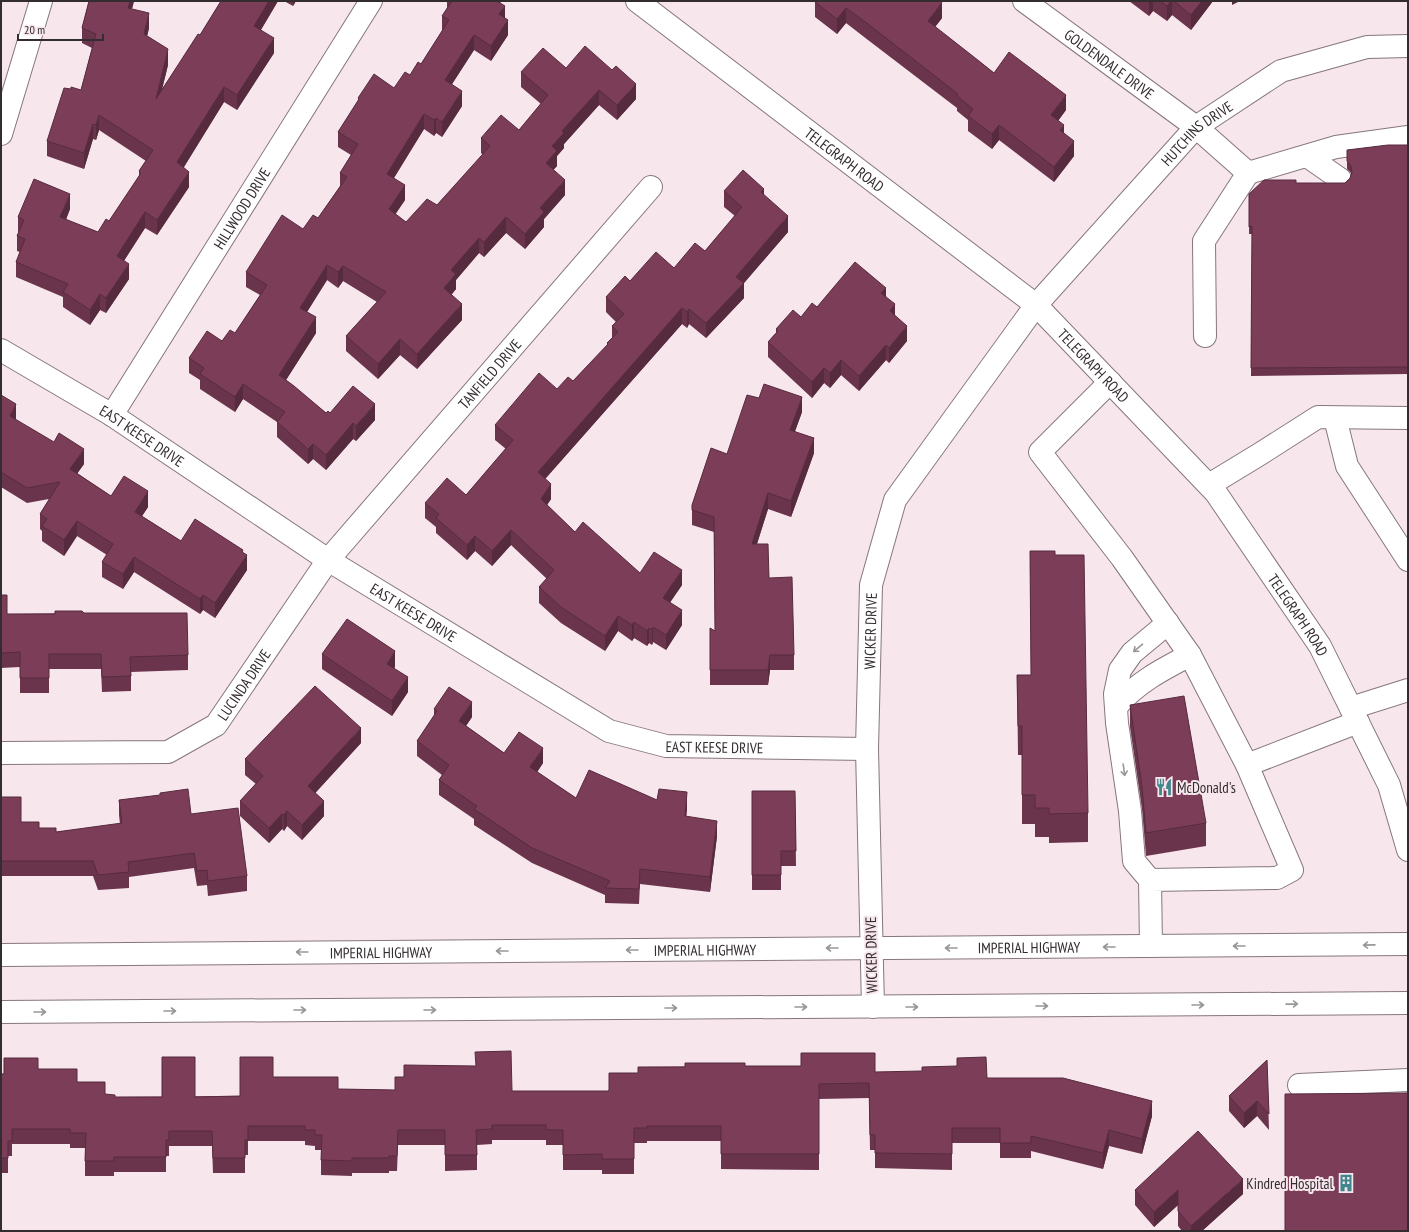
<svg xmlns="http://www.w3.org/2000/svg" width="1409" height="1232" font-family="'PT Sans Narrow',sans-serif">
<rect width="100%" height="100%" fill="#f7e6ec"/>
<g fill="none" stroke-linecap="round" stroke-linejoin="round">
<g stroke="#86777c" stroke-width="24">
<g id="minor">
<path id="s1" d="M1024 1 1196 127 1248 173 1336 147 1408 137"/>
<path d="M1 134 41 1"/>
<path d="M1307 156 1340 179"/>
<path d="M1205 336 1204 241 1248 173"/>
<path id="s2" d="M1 350 112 415 328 560 609 731 666 746 867 749"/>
<path d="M1110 382 1040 452 1122 558 1190 655 1247 765"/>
<path id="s3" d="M112 415 371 1"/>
<path d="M1335 418 1347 466 1408 560"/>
<path d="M1209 485 1260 454 1318 417 1408 418"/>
<path d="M1116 707C1136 683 1163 669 1190 655"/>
<path d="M1351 708 1408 690"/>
<path id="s4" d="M1 753 168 752 216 725 328 560 651 187"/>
<path d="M1150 880 1134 861 1130 811 1117 723 1115 694 1120 670 1132 653 1168 623"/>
<path d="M1151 946 1150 880 1277 878 1292 870 1247 765 1358 722"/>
<path id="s5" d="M873 1007 867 749 871 585 895 500 1036 305 1196 127 1281 71 1367 47 1408 46"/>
<path d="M1299 1085 1408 1080"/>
</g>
</g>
<g stroke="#86777c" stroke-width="24">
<g id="major">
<path id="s6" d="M637 1 1036 305 1216 493 1320 646 1389 785 1408 850"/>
<path id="s7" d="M1 955 1408 944"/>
<path d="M1 1012 1408 1003"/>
</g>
</g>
<use href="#minor" stroke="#fff" stroke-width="22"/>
<use href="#major" stroke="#fff" stroke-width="22"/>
</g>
<g fill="#6b344d">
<path d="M89 1H134L132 9 149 28 147 36 168 65 162 89 200 35 221 1H278L261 30 274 53 237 110 224 102 184 167 189 187 157 235 145 228 124 261 129 279 106 313 100 310 90 325 63 307V297L16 277V262L20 252 17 251V236L18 233V217L70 209 66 220 98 232 109 221 139 176V171L146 161 99 130 96 140 93 139 84 169 47 156V141L71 89 81 90 92 48 82 43V28Z"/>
<path d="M284 1H296L293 6Z"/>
<path d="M447 1H502L500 3 505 18 508 35 491 61 474 50 452 84 462 106 442 137 436 133 434 136 424 129 394 178 405 200 395 214 406 222 437 205 483 155 481 153V138L519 130 541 104 521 87V72L566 68 636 99 617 120 599 105 564 144V148L557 156V166L553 170 565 195 544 219V227L525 249 506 233 484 257 479 253 456 280V289L451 295 462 320 417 369 400 355 378 379 346 351V336L377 302 343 281 338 288 327 280 307 312 316 333 286 380 326 413H330L375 420 356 441 353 439 326 470 313 459 308 464 277 437V422L243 399 235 412 200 389V380L189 373V358L222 341 235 333 260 295 246 287V272L318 218 340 186V173L351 155 338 147V132L358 101V98L394 88 410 75 421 64 442 31V16L447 8Z"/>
<path d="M1129 1H1213L1191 30 1172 15 1167 21 1153 11 1149 16Z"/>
<path d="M815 2 942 18 935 27 994 73 1066 110 1058 121 1074 156 1054 182 999 140 992 149 968 131V120L957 111V108L868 40 846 23 837 34 815 17Z"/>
<path d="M1408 145V374L1251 376 1252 234H1249V194L1345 183 1350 178 1351 175V173L1347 169V150Z"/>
<path d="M724 191 764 195 788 232 744 283V298L706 338 689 324 687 328 682 324 545 479 551 499 547 505 575 532 640 573 682 585 670 602 682 625 666 650 653 642 652 645 649 643 647 646 634 638 632 641 618 631 605 651 561 623 539 603V587L547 579 511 545 492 566 475 551 467 560 436 533V527L425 518V503L466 495 506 449 495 440V425L557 389 573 381 607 346V343L612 338V326L616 322 606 312V297L630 281 674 268 705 251 735 216 724 207Z"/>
<path d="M886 296 907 341 889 363 886 360 859 391 841 375 830 388 824 383 812 398 768 357V342L776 333V329L801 317Z"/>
<path d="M1 395 16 420 84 464 77 473 111 496 148 507 142 516 181 541 243 552 247 570 215 618 203 610 200 614 134 572 123 589 102 577V562L107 555 77 536 64 556 42 541V531L40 529V514L49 499 27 503 1 487Z"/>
<path d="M802 412 795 431 814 453 791 517 768 509 757 544 769 578 794 655V670H770L768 685H710V628L715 631 714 532 692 525V510Z"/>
<path d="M1030 551 1055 555 1088 813V842L1049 843V837H1035V824H1022V755H1018L1017 675H1031Z"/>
<path d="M1 595 7 614 84 613 188 655V670L131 672V691L102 692 101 669H49V693H20V667L1 668Z"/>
<path d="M322 654 395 667 394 668 408 692 392 716 322 669Z"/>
<path d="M1130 705 1206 823V846L1146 856 1142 809 1130 727Z"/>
<path d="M434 709 472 717 466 726 504 753 543 763 537 772 576 798 657 800 687 808 686 817 717 836 710 892 640 884 639 904 605 903V895L532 863 474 825V819L439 795V780L442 775 417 756V741L434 716Z"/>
<path d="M361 743 315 793 324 816 302 840 287 826 284 831 282 829 269 843 240 816V801L256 784 245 775V759Z"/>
<path d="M752 791H795L796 866H781V890H752Z"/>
<path d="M1 797 21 822 39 828 56 832 120 824 119 815V800L191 814 247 876V891L208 896 207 885 197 886 194 868 129 877V888L98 890 93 876H1Z"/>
<path d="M1267 1060 1269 1130 1257 1116 1244 1128 1229 1111V1096Z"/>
<path d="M745 1066 987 1078 1152 1116 1142 1154 1109 1146 1103 1169 1031 1151V1158H1000V1143H952V1170L875 1168V1150H870L869 1098 819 1099V1170L721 1169V1141H647V1143H634V1174H602V1170H563V1145H546V1140H492V1144L477 1145V1170L445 1171V1145H398L397 1171H389V1173H352V1176L321 1175V1150H315V1146L305 1145V1141H248V1155H245V1173H213L212 1146H169V1156H166V1172H114V1176H85V1148H70V1144H12V1156H8V1173H1V1074L38 1069 77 1082 105 1094 115 1097 240 1096 273 1077 338 1089 395 1090 512 1091H608L638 1073V1067Z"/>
<path d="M1135 1190 1243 1194 1202 1231H1182L1178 1226V1205L1154 1227 1135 1205Z"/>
</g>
<g fill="#572b3e">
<path d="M130 1H134L128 23V8Z"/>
<path d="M269 1H278L254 41V26Z"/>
<path d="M293 1H296L293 6Z"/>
<path d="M1149 1H1153V11L1149 16Z"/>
<path d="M1171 1H1172V15L1167 21V6Z"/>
<path d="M1202 1H1213L1191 30V15Z"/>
<path d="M1232 1H1240L1232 5Z"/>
<path d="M942 2V18L928 36V21Z"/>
<path d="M505 6V21L499 14Z"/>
<path d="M846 8V23L837 34V19Z"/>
<path d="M149 13V28L144 49V34Z"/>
<path d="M508 20V35L491 61V46Z"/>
<path d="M474 35V50L445 95V80Z"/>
<path d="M274 38V53L237 110V95Z"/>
<path d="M168 49V65L156 114V99Z"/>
<path d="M636 84V99L617 120V105Z"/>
<path d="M224 87V102L177 178V162Z"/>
<path d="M599 90V105L564 144V148L557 156V166L546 178V163L552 146 562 131Z"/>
<path d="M462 91V106L442 137V122Z"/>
<path d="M1066 95V110L1051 130V115Z"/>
<path d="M424 114V129L387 189V174Z"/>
<path d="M99 115V130L96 140V125Z"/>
<path d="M436 118V133L434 136V120Z"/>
<path d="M93 124V139L84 169V153Z"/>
<path d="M999 125V140L992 149V134Z"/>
<path d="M1064 125V140L1060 130Z"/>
<path d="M1074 141V156L1054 182V167Z"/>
<path d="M189 172V187L157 235V220Z"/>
<path d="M565 180V195L544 219V227L525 249V234L540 208Z"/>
<path d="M405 185V200L389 224V209Z"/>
<path d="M764 189V204L761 192Z"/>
<path d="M70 194V209L60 233V217Z"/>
<path d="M145 212V228L117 271V256Z"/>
<path d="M788 216V232L744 283V298L706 338V323L736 277Z"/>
<path d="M506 217V233L484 257V242Z"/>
<path d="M479 238V253L456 280V289L444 304V288L451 270Z"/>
<path d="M129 264V279L106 313V298Z"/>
<path d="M327 265V280L300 323V308Z"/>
<path d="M343 266V281L338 288V272Z"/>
<path d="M886 288V303L881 293Z"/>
<path d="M100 294V310L90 325V310Z"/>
<path d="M462 304V320L417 369V354Z"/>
<path d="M895 304V320L890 311Z"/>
<path d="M682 308V324L538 487V472Z"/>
<path d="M689 309V324L687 328V312Z"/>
<path d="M316 317V333L279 391V375Z"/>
<path d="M907 326V341L889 363V348Z"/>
<path d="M400 339V355L378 379V364Z"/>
<path d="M886 345V360L859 391V376Z"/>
<path d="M841 360V375L830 388V373Z"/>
<path d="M824 368V383L812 398V382Z"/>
<path d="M243 384V399L235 412V397Z"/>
<path d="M802 397V412L790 445V430Z"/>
<path d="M16 404V420L10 416Z"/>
<path d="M375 404V420L356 441V426Z"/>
<path d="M353 423V439L326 470V455Z"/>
<path d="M814 438V453L791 517V501Z"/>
<path d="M313 444V459L308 464V449Z"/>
<path d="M84 449V464L70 484V469Z"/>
<path d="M551 484V499L541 514V499Z"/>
<path d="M148 491V507L135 527V512Z"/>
<path d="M768 493V509L752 559V544Z"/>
<path d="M77 521V536L64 556V540Z"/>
<path d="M511 530V545L492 566V551Z"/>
<path d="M475 536V551L467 560V545Z"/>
<path d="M243 550V561L247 555V570L215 618V603Z"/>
<path d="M134 557V572L123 589V574Z"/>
<path d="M682 570V585L663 613V598Z"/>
<path d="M203 595V610L200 614V599Z"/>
<path d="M682 610V625L666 650V635Z"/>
<path d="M618 616V631L605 651V636Z"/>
<path d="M634 622V638L632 641V625Z"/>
<path d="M653 627V642L652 645V630Z"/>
<path d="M649 628V643L647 646V631Z"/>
<path d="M395 651V667L387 679V664Z"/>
<path d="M770 655V670L768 685V670Z"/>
<path d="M408 677V692L392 716V701Z"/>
<path d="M472 702V717L459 736V721Z"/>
<path d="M361 728V743L308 801V786Z"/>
<path d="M543 748V763L530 783V767Z"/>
<path d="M687 792V808L685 832V816Z"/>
<path d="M324 801V816L302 840V825Z"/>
<path d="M287 811V826L284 831V815Z"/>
<path d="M282 814V829L269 843V828Z"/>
<path d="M717 821V836L710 892V877Z"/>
<path d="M1152 1101V1116L1142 1154V1139Z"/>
<path d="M1257 1101V1116L1244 1128V1113Z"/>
<path d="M1109 1130V1146L1103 1169V1153Z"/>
<path d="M1243 1179V1194L1202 1231H1191V1226Z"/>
<path d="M1178 1190V1205L1154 1227V1212Z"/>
</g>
<g fill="#7c3d59" stroke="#572b3e">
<path d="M89 1H130L128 8 149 13 144 34 168 49 156 99 198 34 200 35 221 1H269L254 26 274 38 237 95 224 87 177 162 189 172 157 220 145 212 117 256 129 264 106 298 100 294 90 310 63 292 68 284 16 262 25 239 17 236 24 220 18 217 34 179 70 194 60 217 98 232 106 219 109 221 141 173 139 171 153 150 99 115 96 125 93 124 84 153 47 141 64 88 71 89V87L81 90 96 34 82 28Z"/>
<path d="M452 1H497L505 6 499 14 508 20 491 46 474 35 445 80 462 91 442 122 436 118 434 120 424 114 387 174 405 185 389 209 406 222 427 199 437 205 490 146 481 138 501 115 519 130 548 95 521 72 543 48 566 68 585 46 612 70 616 66 636 84 617 105 599 90 562 131 564 133 552 146 557 151 546 163 565 180 540 208 544 212 525 234 506 217 484 242 479 238 451 270 456 274 444 288 462 304 417 354 400 339 378 364 346 336 386 292 343 266 338 272 327 265 300 308 316 317 279 375 294 386 326 413 328 411 330 413 353 386 375 404 356 426 353 423 326 455 313 444 308 449 277 422 285 412 243 384 235 397 200 374 204 368 189 358 207 331 222 341 230 330 235 333 267 285 246 272 282 215 303 229 313 215 318 218 347 177 340 173 358 144 338 132 359 99 358 98 374 74 394 88 405 72 410 75 418 62 421 64 449 20 442 16Z"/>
<path d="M815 1H941L942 2 928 21 979 61 994 73 1009 52 1066 95 1051 115 1064 125 1060 130 1074 141 1054 167 999 125 992 134 968 116 973 109 957 96 958 94 868 24 846 8 837 19 815 2Z"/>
<path d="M1160 1H1171L1167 6Z"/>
<path d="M1174 1H1202L1191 15Z"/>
<path d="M1388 145H1408V367L1251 368 1252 226 1249 227V194L1264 180H1296V183H1345L1350 178 1352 172 1351 166 1347 161V150Z"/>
<path d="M743 170 764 189 761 192 788 216 736 277 744 283 706 323 689 309 687 312 682 308 538 472 551 484 541 499 575 532 583 522 640 573 654 552 682 570 663 598 682 610 666 635 653 627 652 630 649 628 647 631 634 622 632 625 618 616 605 636 561 607 539 587 554 570 511 530 492 551 475 536 467 545 436 518 439 514 425 503 447 478 466 495 513 440 495 425 539 373 557 389 568 377 573 381 608 344 607 343 618 332 612 326 624 314 606 297 625 276 630 281 656 252 674 268 695 243 705 251 742 207 724 191Z"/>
<path d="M855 262 886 288 881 293 895 304 890 311 907 326 889 348 886 345 859 376 841 360 830 373 824 368 812 382 768 342 778 331 776 329 793 310 801 317 812 303 817 307Z"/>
<path d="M764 384 802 397 790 430 814 438 791 501 768 493 752 544H768L769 578 792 577 794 655H770L768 670H710V628L715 631 714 517 692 510V505L711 448 727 454 747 395 759 398Z"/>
<path d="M1 395 16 404 10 416 54 442 59 433 84 449 70 469 111 496 124 476 148 491 135 512 181 541 195 519 243 550 242 552 247 555 215 603 203 595 200 599 134 557 123 574 102 562 113 544 77 521 64 540 42 526 47 519 40 514 60 482 27 488 1 472Z"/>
<path d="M1030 551H1055V555H1084L1088 813 1049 814V808H1035V795H1022V726H1018L1017 675H1031Z"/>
<path d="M1 595H7V614H55V611H82L84 613H187L188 655 130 657 131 676 102 677 101 654H49V678H20V652L1 653Z"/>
<path d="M347 619 395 651 387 664 408 677 392 701 322 654Z"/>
<path d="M315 686 361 728 308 786 324 801 302 825 287 811 284 815 282 814 269 828 240 801 263 776 245 759Z"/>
<path d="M449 687 472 702 459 721 504 753 519 732 543 748 530 767 576 798 589 770 657 800 659 789 687 792 685 816 717 821 710 877 640 869 639 889 605 888 610 881 532 848 474 809 477 806 439 780 449 765 417 741 437 711 434 709Z"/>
<path d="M1184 696 1206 823 1146 833 1142 787 1130 705Z"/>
<path d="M188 789 191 814 238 808 247 876 208 881 207 870 197 871 194 853 128 862 129 872 98 875 93 861H1V797H21V822H39V828H56V832L122 823 119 800 160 795V793Z"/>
<path d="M752 791H795L796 851H781V875H752Z"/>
<path d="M511 1051 512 1091H608L609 1090V1073H638V1067H685V1063H745V1066H801V1053H875V1072L922 1071V1067L957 1066V1058L986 1057 987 1078H1063L1152 1101 1142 1139 1109 1130 1103 1153 1031 1136V1143H1000V1128H952V1154L875 1153V1135H870L869 1083 819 1084V1154H721V1126H647V1128H634V1159H602V1154L563 1155V1130H546V1125H492V1129L476 1130 477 1155H445V1130H398L397 1156H389V1158H352V1161L321 1160 322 1135H315V1130H305V1126H248V1140H245V1158H213L212 1131H169V1140H166V1157H114V1161H85L86 1133H70V1129H12V1141H8V1158H1V1074H4V1058H38V1069H77V1082H105V1094L115 1095V1097H162V1057H195V1097L240 1096V1057H273V1077H338V1089L395 1090V1077H404V1065L476 1066 475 1052Z"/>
<path d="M1267 1060 1269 1114 1257 1101 1244 1113 1229 1096Z"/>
<path d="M1408 1093V1231H1285V1094Z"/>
<path d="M1198 1131 1243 1179 1191 1226 1178 1211V1190L1154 1212 1135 1190Z"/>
</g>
<defs><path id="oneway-shaft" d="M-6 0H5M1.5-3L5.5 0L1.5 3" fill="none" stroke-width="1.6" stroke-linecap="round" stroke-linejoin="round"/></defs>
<g stroke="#9a9698">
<use href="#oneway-shaft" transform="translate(1138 648) rotate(140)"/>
<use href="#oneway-shaft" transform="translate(1124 770) rotate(82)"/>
<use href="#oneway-shaft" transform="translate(1369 945) rotate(179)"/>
<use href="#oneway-shaft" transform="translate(1239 946) rotate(180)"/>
<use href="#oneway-shaft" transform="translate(1109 947) rotate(180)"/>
<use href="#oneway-shaft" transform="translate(832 948) rotate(180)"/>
<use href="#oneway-shaft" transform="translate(951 948) rotate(180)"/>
<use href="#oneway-shaft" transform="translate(632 950) rotate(180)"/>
<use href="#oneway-shaft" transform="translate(502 951) rotate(180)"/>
<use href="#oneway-shaft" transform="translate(302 952) rotate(180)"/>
<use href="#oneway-shaft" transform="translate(1292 1004) rotate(-1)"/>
<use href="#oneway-shaft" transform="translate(1198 1005)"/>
<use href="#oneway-shaft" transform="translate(1042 1006)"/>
<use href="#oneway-shaft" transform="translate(801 1007)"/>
<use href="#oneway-shaft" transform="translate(912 1007)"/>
<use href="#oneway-shaft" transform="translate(671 1008)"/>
<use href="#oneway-shaft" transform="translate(300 1010)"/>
<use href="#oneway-shaft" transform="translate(430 1010)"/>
<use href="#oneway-shaft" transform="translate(170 1011)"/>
<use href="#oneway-shaft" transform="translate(40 1012)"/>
</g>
<defs>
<g id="restaurant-bare" transform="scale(1.38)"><path d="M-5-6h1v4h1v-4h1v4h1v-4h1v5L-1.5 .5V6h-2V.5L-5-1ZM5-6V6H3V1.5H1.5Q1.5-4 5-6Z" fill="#3f878c" stroke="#f7e6ec" stroke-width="2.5" paint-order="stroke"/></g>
<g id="building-bare" transform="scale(1.38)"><path d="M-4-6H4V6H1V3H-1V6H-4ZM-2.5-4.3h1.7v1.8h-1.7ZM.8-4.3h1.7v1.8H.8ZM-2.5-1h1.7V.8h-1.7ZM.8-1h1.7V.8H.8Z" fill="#3f878c" stroke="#f7e6ec" stroke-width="2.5" paint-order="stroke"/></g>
</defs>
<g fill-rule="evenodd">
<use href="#restaurant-bare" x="1164" y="787"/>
<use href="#building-bare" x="1346" y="1183"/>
</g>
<g text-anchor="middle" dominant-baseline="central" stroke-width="4" stroke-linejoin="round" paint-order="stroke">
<g font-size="15" fill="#342d30" stroke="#f7e6ec">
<text stroke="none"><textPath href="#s1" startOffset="106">GOLDENDALE DRIVE</textPath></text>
<text stroke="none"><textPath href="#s5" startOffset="987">HUTCHINS DRIVE</textPath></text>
<text stroke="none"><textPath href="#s6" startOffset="261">TELEGRAPH ROAD</textPath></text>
<text stroke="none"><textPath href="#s3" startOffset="244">HILLWOOD DRIVE</textPath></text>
<text stroke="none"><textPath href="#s6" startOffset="585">TELEGRAPH ROAD</textPath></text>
<text stroke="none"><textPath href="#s4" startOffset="668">TANFIELD DRIVE</textPath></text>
<text stroke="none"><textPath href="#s2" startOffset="165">EAST KEESE DRIVE</textPath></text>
<text stroke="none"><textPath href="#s2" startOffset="489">EAST KEESE DRIVE</textPath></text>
<text stroke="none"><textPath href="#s6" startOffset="909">TELEGRAPH ROAD</textPath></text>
<text stroke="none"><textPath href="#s5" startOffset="376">WICKER DRIVE</textPath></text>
<text stroke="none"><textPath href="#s4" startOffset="271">LUCINDA DRIVE</textPath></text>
<text stroke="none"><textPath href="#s2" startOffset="825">EAST KEESE DRIVE</textPath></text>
<text stroke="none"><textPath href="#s7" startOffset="1028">IMPERIAL HIGHWAY</textPath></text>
<text stroke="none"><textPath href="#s7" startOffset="704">IMPERIAL HIGHWAY</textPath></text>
<text stroke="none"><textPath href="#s7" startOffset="380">IMPERIAL HIGHWAY</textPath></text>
<text transform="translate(871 955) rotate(-91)">WICKER DRIVE</text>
</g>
<g font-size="15" fill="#342d30" stroke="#f7e6ec" text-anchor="start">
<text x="1177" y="787">McDonald's</text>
<text x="1333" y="1183" text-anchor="end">Kindred Hospital</text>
</g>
</g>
<rect width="1409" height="1232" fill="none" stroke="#342d30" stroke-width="4"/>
<path d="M18 34v6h85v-6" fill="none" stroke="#342d30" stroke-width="2"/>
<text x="24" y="34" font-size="12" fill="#342d30" stroke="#f7e6ec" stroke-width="3" paint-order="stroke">20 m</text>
</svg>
